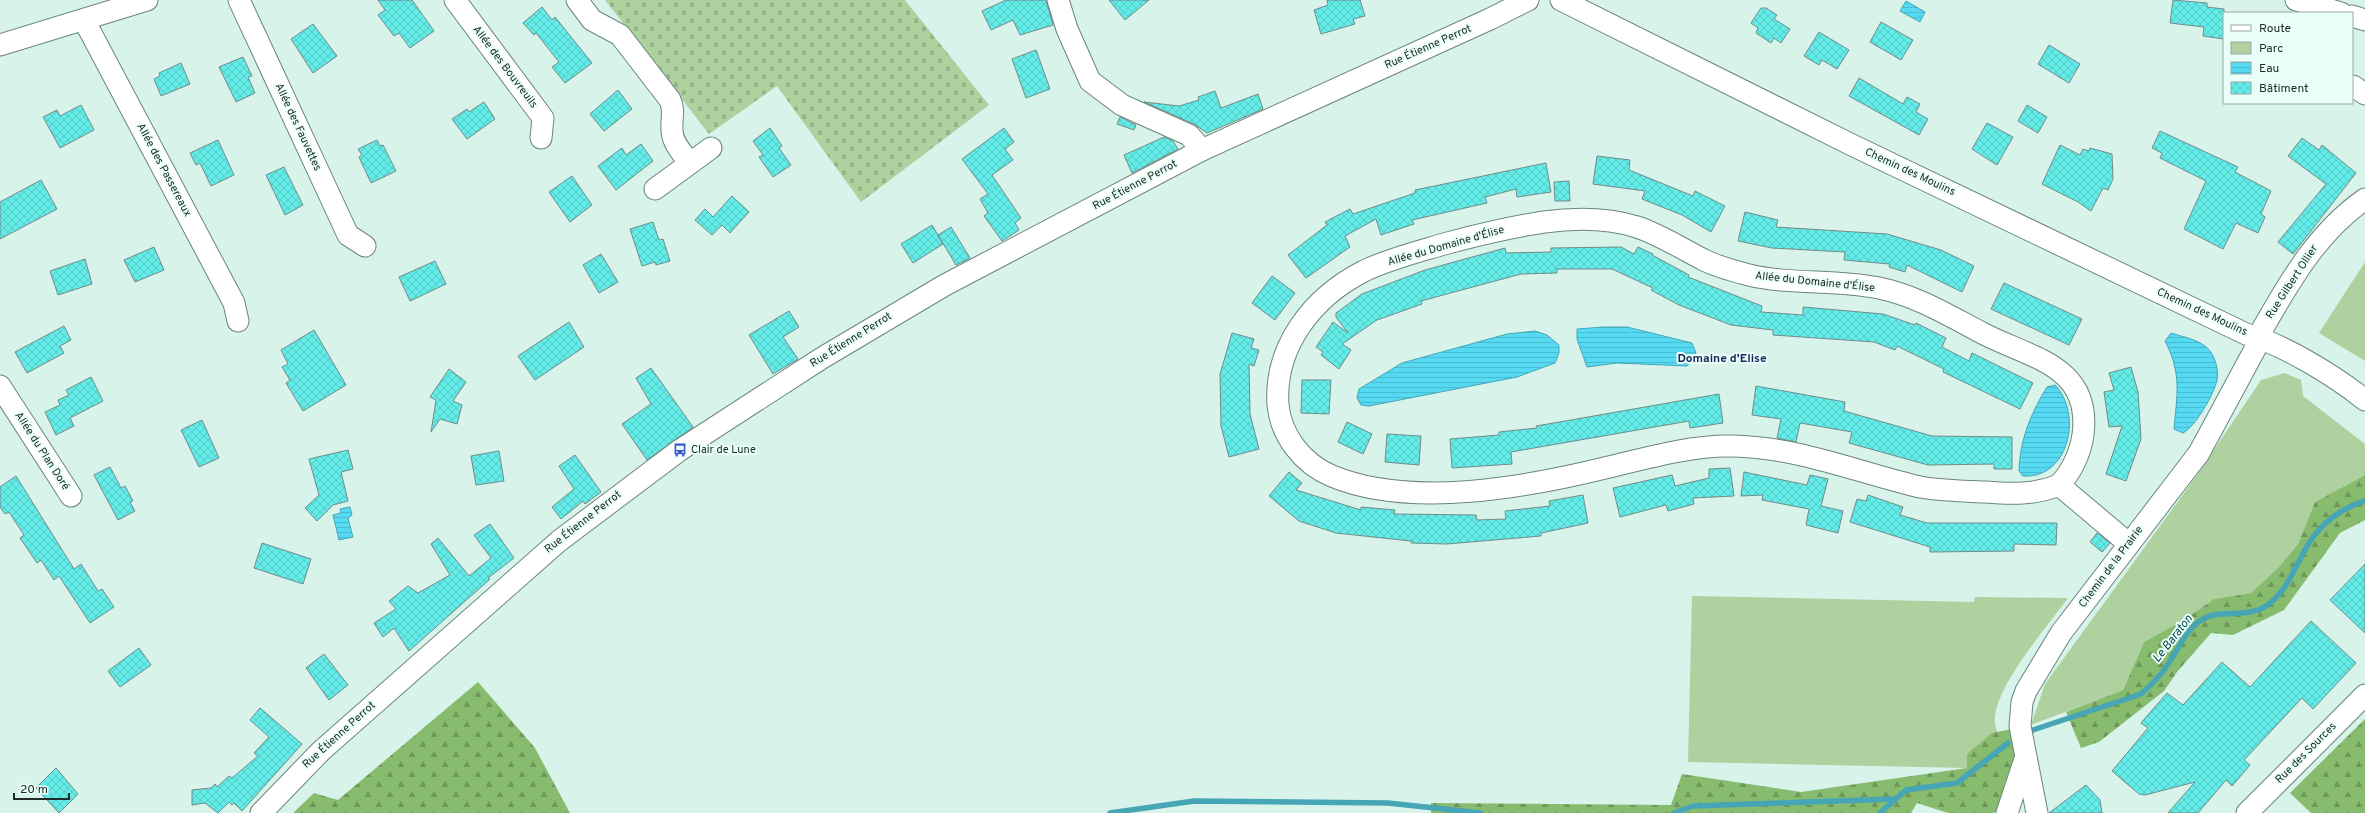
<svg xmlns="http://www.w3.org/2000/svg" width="2365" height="813" font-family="Overpass,sans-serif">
<defs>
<pattern id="forest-firs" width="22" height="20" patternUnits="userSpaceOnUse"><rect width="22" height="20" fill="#87bb6e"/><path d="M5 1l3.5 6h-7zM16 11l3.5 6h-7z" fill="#6e985a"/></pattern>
<pattern id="cemetery-stones" width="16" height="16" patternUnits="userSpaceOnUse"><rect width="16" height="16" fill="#aed19f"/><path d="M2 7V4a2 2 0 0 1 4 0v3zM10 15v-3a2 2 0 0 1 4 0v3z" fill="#95b489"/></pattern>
<pattern id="water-rules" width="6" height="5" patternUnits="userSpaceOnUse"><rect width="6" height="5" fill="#56daf3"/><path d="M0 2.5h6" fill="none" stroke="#4bbbd0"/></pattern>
<pattern id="building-cross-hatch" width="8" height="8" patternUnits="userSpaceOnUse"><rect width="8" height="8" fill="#63ebe8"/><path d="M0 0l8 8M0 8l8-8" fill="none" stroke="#56cac7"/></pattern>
</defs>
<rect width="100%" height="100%" fill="#d7f3ea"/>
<g fill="#aed19f">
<path d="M2365 262V361L2319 333Z"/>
<path d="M2285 373 2301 380 2303 396 2365 444V475L2315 502 2298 544 2279 567 2251 593 2214 599 2182 621 2144 642 2123 690 2031 725 2045 684 2195 478 2261 380Z"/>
<path d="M1692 596 1974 602 1975 597 2068 598C2047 627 1998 683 1995 717 1994 722 1996 727 1997 732L1992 733 1967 768 1688 762Z"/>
</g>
<g fill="url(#forest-firs)">
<path d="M2365 475V520L2340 533 2284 610 2233 635 2211 633 2177 672 2164 691 2099 742 2081 748 2066 712 2123 690 2144 642 2182 621 2214 599 2251 593 2279 567 2298 544 2315 502Z"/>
<path d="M478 682 535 748 570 813H293L314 793 338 800Z"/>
<path d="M2365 719V813H2311L2290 793Z"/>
<path d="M2012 729 2015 758 2004 785 1999 811 1993 813H1948L1917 803 1911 813H1431V803L1671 805 1682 774 1801 792 1967 768V754L1992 733Z"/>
</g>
<path fill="url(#cemetery-stones)" d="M605 0H905L989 105 861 202 777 86 709 134Z"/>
<g fill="url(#water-rules)" stroke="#46a6b6">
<path d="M1906 1 1925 12 1920 22 1900 11Z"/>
<path d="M1603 327H1627L1692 343 1696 353 1687 366 1617 363 1587 367 1577 339V329Z"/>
<path d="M1535 331 1547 335 1559 345V353L1555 363 1517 377 1369 406 1361 405 1357 398 1359 389 1402 363 1507 334Z"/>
<path d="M2171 333C2183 337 2202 340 2210 351 2215 357 2219 371 2217 380 2214 394 2196 426 2183 433L2174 429C2177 394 2182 374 2165 341Z"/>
<path d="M2055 385C2083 414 2069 479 2023 476L2019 471C2020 439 2031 413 2047 387Z"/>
<path d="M350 507 352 515 348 518 353 537 339 540 333 515 341 513 340 509Z"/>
</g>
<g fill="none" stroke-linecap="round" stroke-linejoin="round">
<g stroke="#46a6b6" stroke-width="5.5">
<path d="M2033 730 2141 694C2151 685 2159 677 2166 667 2177 652 2186 628 2203 619 2222 608 2251 620 2270 603 2292 585 2297 559 2313 537 2326 520 2345 507 2365 501"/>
<path d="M1110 813 1194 801 1388 803 1481 813"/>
<path d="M1674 813 1693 806 1894 799"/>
<path d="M1880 813 1906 790 1957 783 2008 743"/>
</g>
</g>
<g fill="url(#building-cross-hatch)" stroke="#708b8a">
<path d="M378 0H412L434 31 410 48 399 33 394 36 378 15 385 10Z"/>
<path d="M1006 0H1046L1053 25 1020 35 1013 20 991 30 982 11Z"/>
<path d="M1109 0H1149L1125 20Z"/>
<path d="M1327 0H1360L1365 16 1353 19 1355 24 1321 34 1314 10 1328 5Z"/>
<path d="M2173 0 2207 3V7L2224 9V39L2203 36 2204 27 2170 23Z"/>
<path d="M542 7 552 20 555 17 592 63 565 83 552 67 559 62 536 33 534 35 523 23Z"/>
<path d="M1761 8H1766L1777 15 1774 19 1790 29 1781 43 1774 38 1771 43 1756 33 1758 28 1751 23Z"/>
<path d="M1881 22 1913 40 1901 60 1870 42Z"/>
<path d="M313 24 337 56 313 73 291 39Z"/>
<path d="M1819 32 1849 50 1837 69 1822 60 1819 65 1804 56Z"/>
<path d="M2049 45 2080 64 2069 83 2038 64Z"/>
<path d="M1036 50 1050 89 1026 98 1012 59Z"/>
<path d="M243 57 252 76 248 77 255 93 236 102 219 67Z"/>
<path d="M181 63 190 84 161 96 154 79 160 76 159 73Z"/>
<path d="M1859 78 1903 104 1907 97 1920 104 1916 112 1928 119 1919 135 1849 96Z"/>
<path d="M618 90 632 109 604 131 590 114Z"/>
<path d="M1215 91 1221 108 1258 94 1263 109 1207 133 1194 124 1144 102 1179 106 1199 100 1198 97Z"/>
<path d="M484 102 495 119 467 139 452 119 467 109 469 112Z"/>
<path d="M81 105 94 130 60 148 43 117 57 110 60 116Z"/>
<path d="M2027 105 2047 117 2038 133 2018 121Z"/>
<path d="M1120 117 1136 125 1134 130 1117 124Z"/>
<path d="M1987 123 2013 137 1997 165 1972 149Z"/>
<path d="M770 128 782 146 779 148 791 165 773 177 759 157 763 155 753 141Z"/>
<path d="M1004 128 1014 142 1005 149 1013 160 992 175 1021 218 1015 223 1019 230 1002 241 984 216 988 213 980 199 988 194 962 159Z"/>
<path d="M2160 131 2238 167 2235 172 2271 191 2261 214 2265 217 2258 233 2236 223 2223 249 2184 229 2206 181 2160 158 2162 153 2152 148Z"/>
<path d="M1164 137 1173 141 1178 149 1132 173 1124 155Z"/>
<path d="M2302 138 2319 150 2322 145 2356 173 2293 254 2278 242 2326 184 2288 156Z"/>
<path d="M218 140 234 175 211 186 200 163 196 165 190 153Z"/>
<path d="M377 140 380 146 383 145 396 171 371 183 359 157 362 155 358 149Z"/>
<path d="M641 144 653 161 616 190 598 166 622 148 626 155Z"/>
<path d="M2060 145 2080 155 2083 149 2089 151 2090 148 2112 154 2113 179 2108 190 2103 188 2091 211 2078 202 2042 184Z"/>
<path d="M1597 156 1630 160 1629 170 1693 196 1695 191 1725 206 1711 232 1682 215 1642 199 1645 191 1593 184Z"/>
<path d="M1546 163 1551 192 1517 197 1516 189 1485 197 1487 203 1412 220 1414 224 1381 235 1376 219 1345 236 1350 247 1306 278 1288 255 1327 225 1325 222 1350 209 1353 214 1415 193V190Z"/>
<path d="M284 167 303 205 285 215 266 175Z"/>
<path d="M572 176 592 205 570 222 549 192Z"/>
<path d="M41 180 57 209 0 239V202Z"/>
<path d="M1569 181 1570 201H1555L1554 182Z"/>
<path d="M732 196 749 212 730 233 722 225 712 235 695 220 705 209 713 217Z"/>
<path d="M1745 212 1778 220 1776 227 1887 234 1941 250 1974 266 1962 292 1907 265 1905 272 1889 267 1890 264 1844 260 1845 252 1772 248 1738 241Z"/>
<path d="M653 222 659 240 663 239 670 261 656 265 655 262 642 266 630 229Z"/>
<path d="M932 225 943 244 913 263 901 244Z"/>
<path d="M951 227 970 258 956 265 938 235Z"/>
<path d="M154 247 164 270 135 282 124 260Z"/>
<path d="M1621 247 1634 254 1638 247 1653 254 1652 255 1689 275 1688 277 1762 306 1761 312 1803 315V307L1883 314 1915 325 1916 323 1946 338 1942 347 1969 361 1972 353 2033 383 2020 409 1943 372 1944 369 1897 346 1895 350 1874 342 1773 335V330L1731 325 1679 305 1651 290 1653 288 1612 269H1557V273L1521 274 1421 301 1422 304 1377 320 1342 344 1351 350 1339 369 1321 355 1323 352 1316 347 1333 322 1348 333 1336 317V313L1362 294 1425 270 1505 248 1506 253 1551 252V248Z"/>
<path d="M601 254 618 282 599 293 583 265Z"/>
<path d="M85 259 92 284 58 295 50 271Z"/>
<path d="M435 261 446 284 410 301 399 277Z"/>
<path d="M1272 276 1295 293 1275 320 1252 303Z"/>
<path d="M2004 283 2082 319 2069 345 1991 309Z"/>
<path d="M789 311 799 327 783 337 798 359 773 374 749 335Z"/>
<path d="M569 322 584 347 535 380 518 356Z"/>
<path d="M64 326 71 340 60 346 64 353 27 373 15 352Z"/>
<path d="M314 330 346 385 303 411 286 383 290 380 282 367 288 364 281 350Z"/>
<path d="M1232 333 1254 339 1251 348 1259 350 1254 366 1249 364 1250 414 1259 449 1229 457 1221 426 1220 374Z"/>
<path d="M2131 367 2138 392 2141 439 2126 481 2106 474 2122 426 2109 427 2104 392 2114 390 2109 373Z"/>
<path d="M651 368 693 427 647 460 622 424 651 404 636 378Z"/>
<path d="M449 369 466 382 453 401 462 405 457 424 440 419 431 432 436 400 430 397Z"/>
<path d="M91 377 103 401 70 418 74 426 56 435 45 412 60 405 58 400 69 395 66 390Z"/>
<path d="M1302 380H1331L1329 414 1301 413Z"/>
<path d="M1756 386 1845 402 1844 411 1932 436 2012 437V469H1994V464L1928 465 1849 443 1852 432 1800 423 1796 442 1777 438 1781 419 1752 415Z"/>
<path d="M1719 394 1723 423 1690 428 1689 421 1511 452 1512 464 1452 468 1450 439 1499 435V432L1537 428 1536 426 1571 420Z"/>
<path d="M202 420 219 458 199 467 181 430Z"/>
<path d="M1347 422 1372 434 1363 454 1338 442Z"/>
<path d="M1387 434 1421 436 1419 465 1385 462Z"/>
<path d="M348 450 353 469 341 472 348 501 333 505 317 521 305 508 319 495 309 459Z"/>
<path d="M499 451 504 481 476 485 471 456Z"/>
<path d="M575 455 601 492 585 504 583 501 561 519 552 507 574 489 559 466Z"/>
<path d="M110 467 121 488 125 486 133 501 130 502 135 511 118 520 94 475Z"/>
<path d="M1730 468 1734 496 1693 498 1694 504 1668 511 1666 505 1620 517 1613 488 1672 475 1675 486 1709 478V469Z"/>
<path d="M1289 472 1302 483 1296 490 1361 510V507L1395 510 1394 514 1476 515 1477 520 1506 519 1505 511 1550 506 1549 501 1583 495 1588 523 1541 533V536L1447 544 1411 543V541L1336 533 1299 521 1269 496Z"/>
<path d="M1744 472 1807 485 1810 475 1828 479 1821 506 1843 511 1838 533 1806 525 1809 509 1762 500 1763 495 1741 496Z"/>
<path d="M16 476 74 569 81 564 98 591 102 589 114 607 90 623 59 576 54 580 41 560 37 563 20 538 24 535 9 512 5 514 0 507V487Z"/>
<path d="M1868 495 1903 507 1900 515 1927 523H2057L2056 545 2014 544V551L1930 552V547L1850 522 1857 499 1866 501Z"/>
<path d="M490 524 514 558 488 578 490 579 409 651 394 628 383 637 374 623 396 609 389 601 408 586 418 593 450 575 431 544 438 538 469 576 491 558 474 535Z"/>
<path d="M2097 533 2110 543 2102 552 2090 542Z"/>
<path d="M262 543 311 559 303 584 254 568Z"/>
<path d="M2365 564V633L2330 600Z"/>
<path d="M2311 621 2356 663 2313 709 2302 698 2244 760 2250 765 2232 786 2226 780 2198 813H2168L2195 782 2145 795 2139 794 2112 771 2148 728 2141 723 2167 693 2183 705 2222 662 2250 687Z"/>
<path d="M139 648 151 665 120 687 108 671Z"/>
<path d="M324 654 348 685 329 700 306 668Z"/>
<path d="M260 708 302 744 242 811 234 803 232 805 229 802 218 813 205 803 192 805V790L211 788 215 784 217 787 229 776 232 778 258 756 254 753 269 737 250 720Z"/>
<path d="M56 768 78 794 59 813 36 788Z"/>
<path d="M2086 785 2100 800 2102 813H2049Z"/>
</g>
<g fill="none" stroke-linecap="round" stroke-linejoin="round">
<g stroke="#6b857d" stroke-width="23">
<g id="minor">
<path d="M239 0 348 235 365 246"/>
<path d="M455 0 543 118 541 138"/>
<path d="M577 0 592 20 620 35 670 100C675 110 671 119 672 130 672 143 683 154 690 163"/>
<path d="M1058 0 1067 29 1090 81 1122 105 1189 135 1202 150"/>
<path d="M1561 0 1852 145 2246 334C2283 344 2335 376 2365 400"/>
<path d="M2296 0 2341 13"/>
<path d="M2352 16 2365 20"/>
<path d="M84 20 234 303 238 321"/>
<path d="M0 45 147 0"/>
<path d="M2353 86 2365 94"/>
<path d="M655 189 711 148"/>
<path d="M0 386 71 496"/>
<path d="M2059 485C2072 471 2080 454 2083 435 2092 365 2030 358 1982 333 1948 315 1917 296 1879 288 1836 279 1791 285 1749 275 1734 271 1718 267 1704 260 1682 249 1661 235 1637 227 1608 218 1574 218 1544 222 1510 227 1477 235 1444 244 1417 252 1389 259 1364 271 1313 297 1274 346 1278 405 1281 436 1303 464 1332 476 1411 509 1528 487 1609 467 1647 458 1689 446 1728 446 1796 446 1856 472 1920 487 1942 491 1964 491 1985 492 2011 494 2035 495 2059 485L2129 544"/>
<path d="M261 813 321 751 559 541 680 450 822 358 945 285 1202 150 1490 19 1528 0"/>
<path d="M2007 813 2025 759"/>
<path d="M2037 813 2020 726 2022 702 2026 691 2061 633 2199 453 2261 338 2263 328C2291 279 2318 232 2365 199"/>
<path d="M2247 813 2365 695"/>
</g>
</g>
<use href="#minor" stroke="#fff" stroke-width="21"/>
</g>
<defs>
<g id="bus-bare" transform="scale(1.08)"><path d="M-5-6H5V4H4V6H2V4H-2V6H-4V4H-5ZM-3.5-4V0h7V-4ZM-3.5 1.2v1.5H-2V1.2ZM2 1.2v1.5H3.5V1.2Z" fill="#3f58cb" stroke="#e9fff8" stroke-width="2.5" paint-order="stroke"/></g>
</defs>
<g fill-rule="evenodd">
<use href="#bus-bare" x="680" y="450"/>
</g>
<g text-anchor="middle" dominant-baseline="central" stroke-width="4" stroke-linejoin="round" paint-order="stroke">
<g font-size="11" fill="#202b27" stroke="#e9fff8">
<text transform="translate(1428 47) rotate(-24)">Rue Étienne Perrot</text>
<text transform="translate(505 67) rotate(53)">Allée des Bouvreuils</text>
<text transform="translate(298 127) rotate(65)">Allée des Fauvettes</text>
<text transform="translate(164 170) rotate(62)">Allée des Passereaux</text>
<text transform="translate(1910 172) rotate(25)">Chemin des Moulins</text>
<text transform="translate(1135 185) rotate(-28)">Rue Étienne Perrot</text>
<text transform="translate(1446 246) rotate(-16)">Allée du Domaine d'Élise</text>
<text transform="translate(1815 282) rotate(6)">Allée du Domaine d'Élise</text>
<text transform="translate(2292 282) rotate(-57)">Rue Gilbert Ollier</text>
<text transform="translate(2202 312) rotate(25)">Chemin des Moulins</text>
<text transform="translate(851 340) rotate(-32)">Rue Étienne Perrot</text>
<text transform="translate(42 451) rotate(57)">Allée du Plan Doré</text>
<text transform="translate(583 522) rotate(-38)">Rue Étienne Perrot</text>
<text transform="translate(2111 567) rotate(-53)">Chemin de la Prairie</text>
<text transform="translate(339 735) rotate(-42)">Rue Étienne Perrot</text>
<text transform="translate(2306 753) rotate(-45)">Rue des Sources</text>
</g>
<g font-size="11" fill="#202b27" stroke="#e9fff8" text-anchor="start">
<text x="691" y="450">Clair de Lune</text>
</g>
<g font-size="12" font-weight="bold" fill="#18245b" stroke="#e9fff8">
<text x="1722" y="359">Domaine d'Elise</text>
</g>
<g font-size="12" font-style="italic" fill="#0e4953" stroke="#e9fff8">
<text transform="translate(2173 639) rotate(-52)">Le Baraton</text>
</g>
</g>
<rect x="2223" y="12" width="130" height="92" fill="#e9fff8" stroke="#99aaa4"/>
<rect x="2231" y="25" width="20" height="6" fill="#ffffff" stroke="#99aaa4"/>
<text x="2259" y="32" font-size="12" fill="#202b27">Route</text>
<rect x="2231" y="42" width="20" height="12" fill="#aed19f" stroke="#99aaa4"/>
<text x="2259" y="52" font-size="12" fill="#202b27">Parc</text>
<rect x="2231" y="62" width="20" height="12" fill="url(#water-rules)" stroke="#99aaa4"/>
<text x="2259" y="72" font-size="12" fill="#202b27">Eau</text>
<rect x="2231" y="82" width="20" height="12" fill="url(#building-cross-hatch)" stroke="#99aaa4"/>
<text x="2259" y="92" font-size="12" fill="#202b27">Bâtiment</text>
<path d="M14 793v6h55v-6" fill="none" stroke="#202b27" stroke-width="2"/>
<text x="20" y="793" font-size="12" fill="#202b27" stroke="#e9fff8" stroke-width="3" paint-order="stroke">20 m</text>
</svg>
